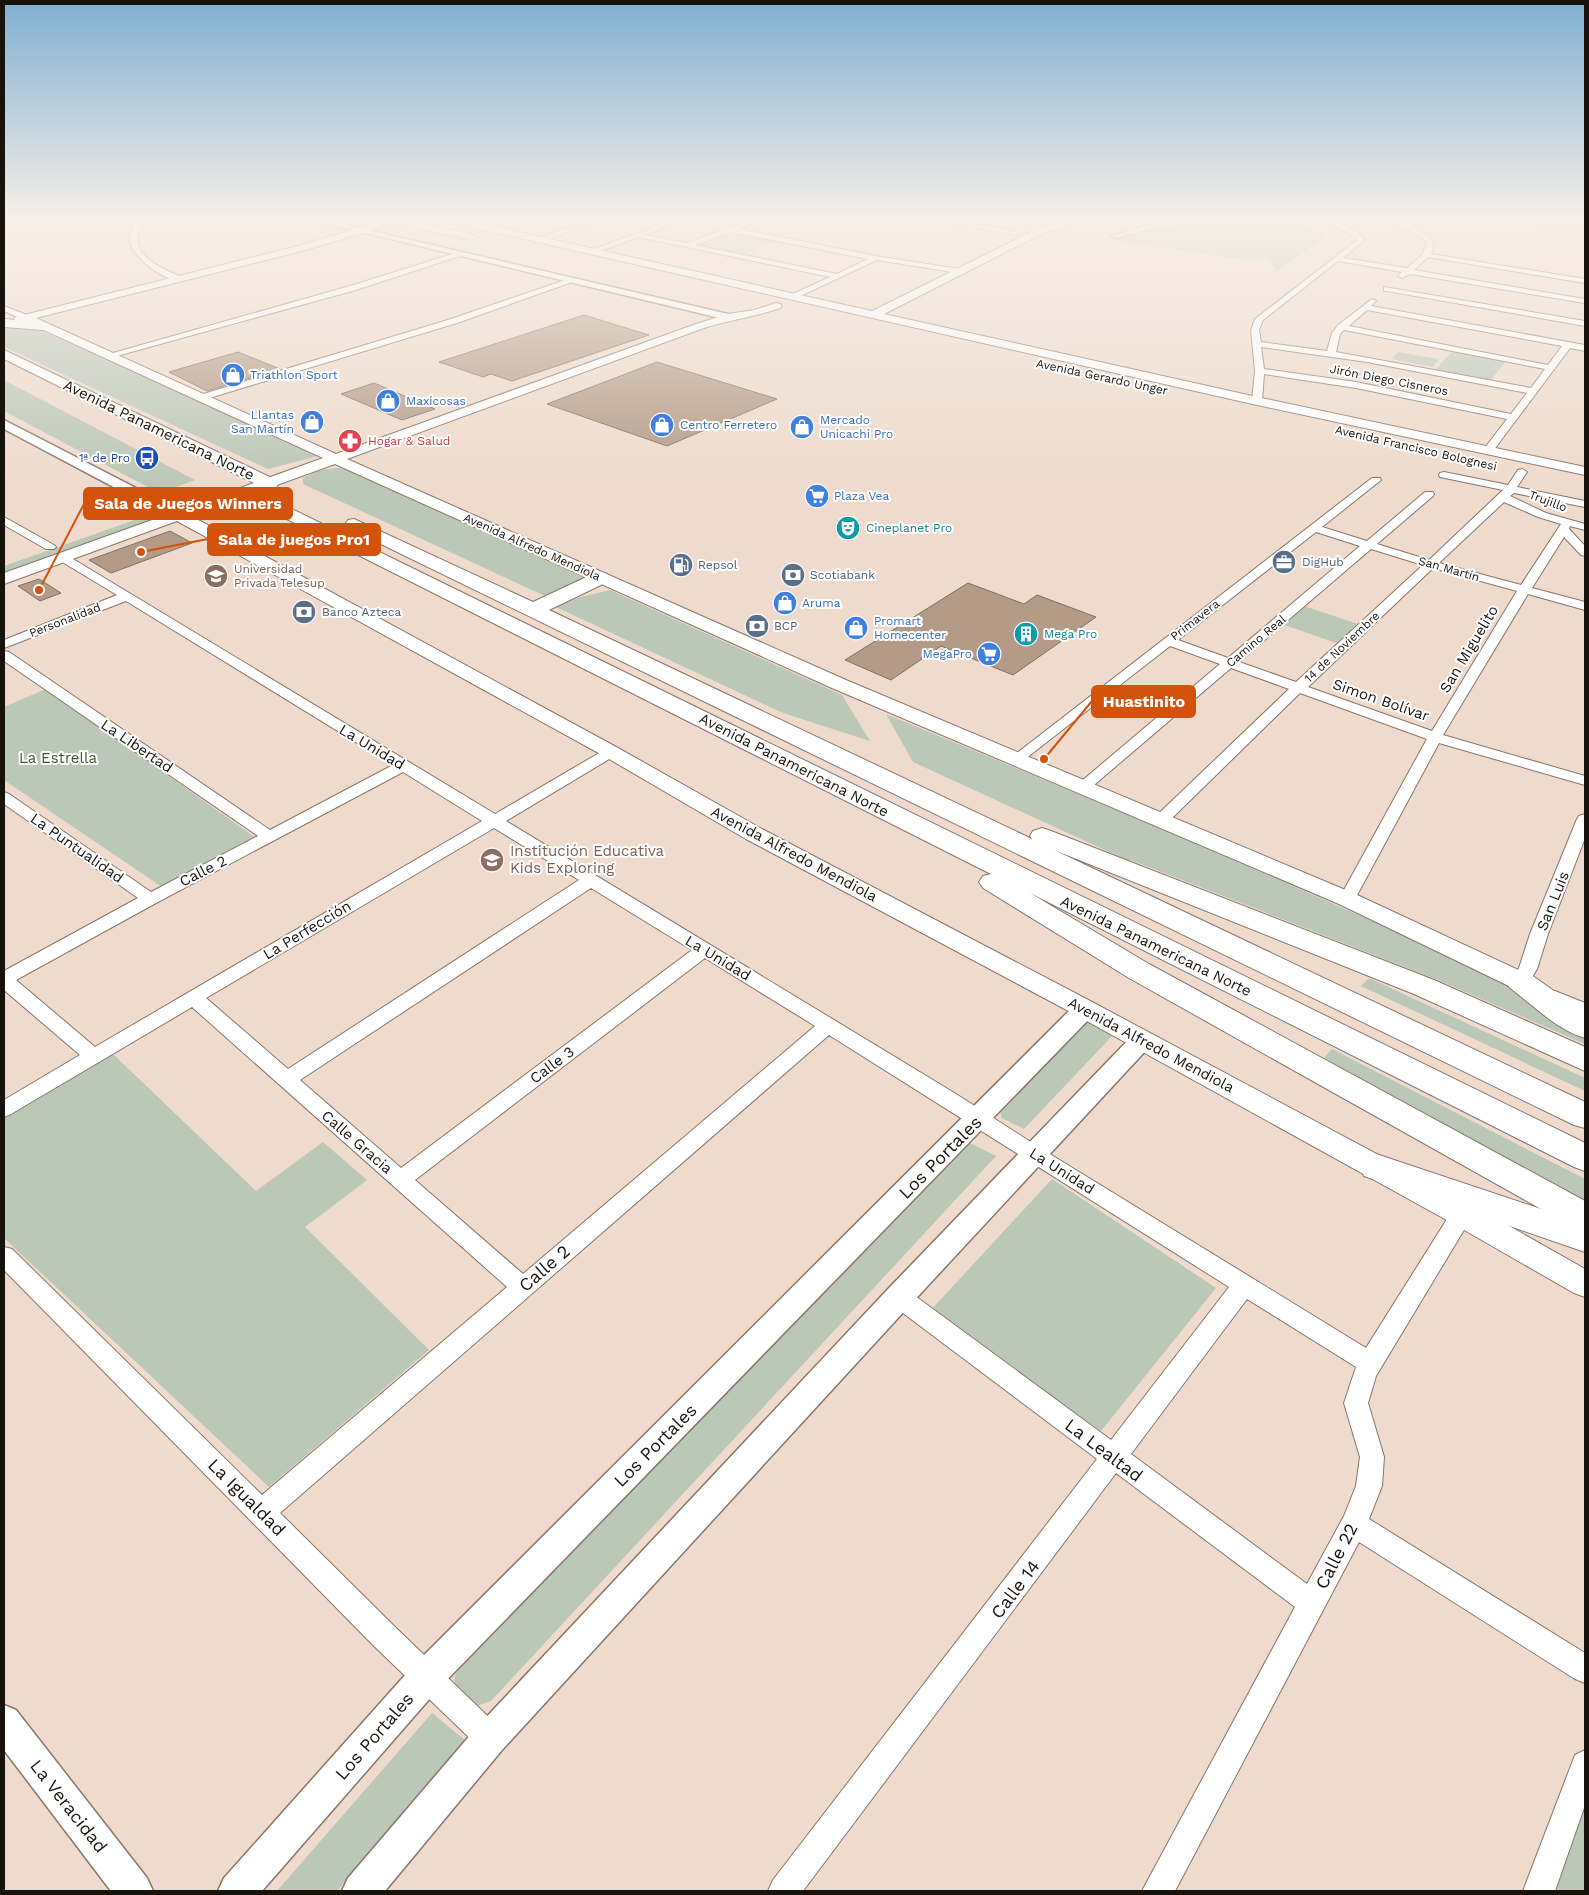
<svg xmlns="http://www.w3.org/2000/svg" width="1589" height="1895" font-family="'Work Sans',sans-serif">
<rect width="100%" height="100%" fill="#eedbcd"/>
<g fill="#bbc7b7">
<path d="M1219 220H1294L1325 236 1277 272 1268 259H1240L1113 240 1148 229Z"/>
<path d="M1585 220V242L1533 224 1579 220Z"/>
<path d="M731 231 779 240 742 255 693 245Z"/>
<path d="M4 327 35 328 318 456 268 469 4 347Z"/>
<path d="M1453 351 1506 361 1490 381 1435 370Z"/>
<path d="M1398 352 1439 359 1433 367 1392 359Z"/>
<path d="M4 380 195 480 159 493 4 411Z"/>
<path d="M343 468 585 578 545 596 303 484V478C317 470 328 468 343 468Z"/>
<path d="M146 516 152 520 4 573V566Z"/>
<path d="M610 590 842 695 870 741 783 713 556 607 577 598Z"/>
<path d="M1304 606 1361 625 1339 644 1282 624Z"/>
<path d="M46 689 256 838 162 887 4 780V707Z"/>
<path d="M886 714 1196 843 1471 965 1585 1030V1044L1438 980 1131 860 1129 861 913 762Z"/>
<path d="M1369 978 1585 1078V1091L1361 986Z"/>
<path d="M1088 1021 1114 1034 1024 1129 1002 1118 1000 1111Z"/>
<path d="M1332 1049 1585 1179V1201L1324 1058Z"/>
<path d="M113 1054 256 1191 323 1142 367 1180 305 1227 429 1350 269 1487 4 1238V1119Z"/>
<path d="M968 1142 996 1156 491 1701 477 1706 453 1687 456 1672Z"/>
<path d="M1052 1179 1216 1288 1101 1431 931 1310Z"/>
<path d="M432 1713 466 1741 337 1891H277Z"/>
<path d="M1585 1797V1891H1551Z"/>
</g>
<g fill="#b49b88" stroke="#806e62">
<path d="M584 315 649 335 512 381 491 374 483 377 439 362Z"/>
<path d="M238 352 280 369 207 391 169 372Z"/>
<path d="M657 362 777 399 667 446 547 404Z"/>
<path d="M374 383 435 409 402 420 341 394Z"/>
<path d="M170 531 192 543 111 573 89 560Z"/>
<path d="M39 579 61 593 40 601 18 586Z"/>
<path d="M968 583 1024 604 1037 595 1096 617 1013 675 941 646 891 680 845 660Z"/>
</g>
<g fill="none" stroke-linecap="round" stroke-linejoin="round">
<g stroke="#87766a" stroke-width="2">
<g id="minor">
<path d="M138 220H144C125 253 155 266 182 277V281C166 282 133 258 130 242 129 233 133 227 138 220Z"/>
<path d="M504 220H514L486 229 483 227Z"/>
<path d="M592 220H601L543 241 536 239Z"/>
<path d="M674 220H683L645 235 687 243 752 220H761L739 229 876 256 959 269 963 271 959 273 877 260 796 298H793V294L830 277 638 237 595 253 588 251ZM731 232 868 259 837 274 695 245Z"/>
<path d="M940 220H954L1020 233 1016 235 943 222Z"/>
<path d="M1183 220H1202L1199 222 1157 227 1115 238 1111 236 1157 223Z"/>
<path d="M1324 220C1338 220 1356 229 1365 240L1343 258 1407 268 1422 255 1427 243 1421 237 1390 220H1449L1446 222 1408 225C1421 231 1440 237 1431 254L1585 279V283L1428 257 1414 270 1585 299V303L1410 274 1402 278 1398 276 1402 272 1338 261 1263 320 1259 330 1261 342 1327 351 1332 333 1338 325 1372 299 1376 301 1371 306 1585 345V351L1570 348 1493 451 1489 452 1484 449 1507 419 1356 388 1264 374 1262 401 1260 403H1254L1252 401 1255 371 1251 330 1255 319 1357 240 1353 236ZM1367 310 1562 346 1548 365 1349 326ZM1344 330 1545 369 1531 388 1336 352 1340 334ZM1261 347 1367 362 1527 393 1511 414 1356 382 1264 369Z"/>
<path d="M459 252 466 254 356 290 113 357H107L106 355 350 286Z"/>
<path d="M568 279 575 281 457 323 206 399H200L198 397 200 395 451 319Z"/>
<path d="M1384 287 1585 321V326L1387 291H1384Z"/>
<path d="M4 306 27 315 28 317 21 319 4 311Z"/>
<path d="M1522 469 1527 472 1517 487 1585 501V507L1514 493 1510 496 1546 513 1585 524V530L1570 526 1569 529 1585 546V556L1581 555 1564 537 1532 588 1585 602V610L1528 594 1443 735 1585 776V785L1439 743 1355 899 1353 903 1347 904 1341 903 1339 899 1427 739 1300 693 1166 824H1154L1152 821 1154 818 1289 689 1231 668 1087 791H1077L1074 788 1077 785 1220 664 1170 646 1020 763H1010L1008 760 1372 478H1380L1381 480 1322 527 1367 541 1425 492H1433L1434 494 1433 496 1377 544 1429 560 1503 490 1440 477 1439 475 1440 473 1444 472 1508 485 1518 470ZM1504 502 1538 517 1561 524 1521 585 1439 563ZM1316 532 1360 546 1228 658 1178 640ZM1371 549 1423 565 1296 682 1239 662ZM1433 568 1517 591 1432 731 1308 687Z"/>
<path d="M4 517 54 545 56 547 54 549H46L4 525Z"/>
<path d="M63 553 495 814 606 749H616L618 752 616 755 506 821 956 1094 1040 1148 1366 1348 1454 1208 1462 1205 1470 1208 1473 1214 1470 1220 1376 1376 1368 1403 1384 1457 1382 1486 1369 1519 1585 1653V1683L1575 1679 1359 1542 1175 1891H1142L1295 1607 1116 1473 803 1891H768L773 1880 1097 1459 891 1304 888 1297 891 1290 899 1287 907 1290 1111 1440 1229 1287 829 1035 280 1513 393 1625 500 1728 505 1738 500 1748 490 1753 480 1748 373 1645 4 1270V1247L12 1249 262 1495 507 1287 192 1007 11 1114 4 1117V1100L80 1055 4 990V971L138 898 4 804V792L9 794 151 892 258 836 4 661V651L9 652 270 830 393 765 126 601 4 648V640L117 595 59 560 57 557ZM403 772 482 821 95 1047 16 980 156 903ZM494 828 579 880 288 1069 206 998ZM591 888 692 950 401 1168 300 1080ZM705 958 815 1026 523 1274 415 1180ZM1247 1299 1356 1367 1344 1403 1360 1457 1356 1486 1344 1516 1307 1584 1131 1454Z"/>
<path d="M1585 814V838L1548 934 1537 969 1531 979 1537 982 1540 986 1537 990C1528 993 1516 990 1511 981L1519 968 1530 934 1577 819 1579 816Z"/>
<path d="M1555 991 1585 1003V1018L1549 1002 1546 997 1549 992Z"/>
<path d="M1585 1750V1805L1555 1891H1523L1575 1755Z"/>
</g>
</g>
<g stroke="#87766a" stroke-width="3">
<g id="tertiary">
<path d="M311 220H325L728 314 733 317 728 320Z"/>
<path d="M4 420 167 504 169 507 167 510H157L4 429Z"/>
<path d="M1085 1001 1093 1003 1096 1009 1093 1015 439 1688 262 1891H218L224 1878 415 1664 1077 1003Z"/>
<path d="M1142 1032 1150 1034 1153 1040 1150 1046 909 1306 502 1750 385 1891H342L348 1878 478 1726 889 1288 1134 1034Z"/>
<path d="M4 1705 16 1710 147 1878 153 1891H111L4 1750Z"/>
</g>
</g>
<g stroke="#87766a" stroke-width="2">
<g id="secondary">
<path d="M386 220H405L471 234 476 237 471 240 395 223 306 250 36 318 336 454 696 324 728 314 754 310 776 303 780 304 782 306 780 308C755 317 729 320 704 328L347 459 846 680 1355 894 1529 975 1532 981 1529 987 1520 990 1511 987 1339 904 832 688 335 464 191 516 618 748 762 829 1094 1003 1472 1205 1585 1269V1297L1574 1293 1452 1223 1076 1015 746 839 604 756 177 521 4 584V573L166 515 154 507 157 504H167L179 510 323 458 24 321H16L14 319 16 317 298 246Z"/>
<path d="M448 220H465L872 311 1035 230 1064 220H1077L1075 222 1041 234 884 314 1257 397 1585 467V475L1257 405 453 223Z"/>
</g>
</g>
<g stroke="#87766a" stroke-width="2">
<g id="trunk">
<path d="M4 319 43 322 50 326 43 330 4 327Z"/>
<path d="M4 350 276 480 278 484 276 488H264L4 359Z"/>
</g>
</g>
<g stroke="#87766a" stroke-width="2">
<g id="motorway">
<path d="M247 487 1585 1143V1171L1574 1167 1030 893 1149 964 1585 1201V1252L1364 1176 1360 1167 1364 1158 1376 1154 1541 1209 1129 978 983 888 979 882 983 876 991 874 241 496 238 492 241 488Z"/>
<path d="M354 519 533 602 593 574 600 572 607 574 610 578 607 582 549 610 1032 839 1030 836 1033 831 1042 828 1051 831 1434 980 1585 1047V1071L1414 994 1054 850 1585 1102V1128L1574 1125 348 528 345 524 348 520Z"/>
<path d="M1520 971 1530 974 1585 1013V1038C1557 1030 1533 1005 1510 988L1506 981 1510 974Z"/>
</g>
</g>
<use href="#minor" fill="#fff" fill-rule="evenodd"/>
<use href="#tertiary" fill="#fff" fill-rule="evenodd"/>
<use href="#secondary" fill="#fff" fill-rule="evenodd"/>
<use href="#trunk" fill="#fff" fill-rule="evenodd"/>
<use href="#motorway" fill="#fff" fill-rule="evenodd"/>
</g>
<linearGradient id="sky" x2="0" y2="1"><stop stop-color="#80afd1"/><stop offset="0.45" stop-color="#f7efe8"/><stop offset="1" stop-color="#f7efe8" stop-opacity="0"/></linearGradient>
<rect width="1589" height="485" fill="url(#sky)"/>
<defs>
<g id="shop-disc" transform="scale(1.25)"><circle r="9.5" fill="#3f7fe0" stroke="#fff"/><path d="M-5-2.5h2.3a2.7 3.5 0 0 1 5.4 0H5L5.5 6h-11ZM-1.5-2.5h3a1.5 2.3 0 0 0-3 0Z" fill="#fff"/></g>
<g id="pharmacy-disc" transform="scale(1.25)"><circle r="9.5" fill="#e0444e" stroke="#fff"/><path d="M-2-6h4v4h4v4h-4v4h-4v-4h-4v-4h4Z" fill="#fff"/></g>
<g id="bus-disc" transform="scale(1.25)"><circle r="9.5" fill="#1a4fb4" stroke="#fff"/><path d="M-5-6H5V4H4V6H2V4H-2V6H-4V4H-5ZM-3.5-4V0h7V-4ZM-3.5 1.2v1.5H-2V1.2ZM2 1.2v1.5H3.5V1.2Z" fill="#fff"/></g>
<g id="supermarket-disc" transform="scale(1.25)"><circle r="9.5" fill="#3f7fe0" stroke="#fff"/><path d="M-6-5.5h2.5l.6 2H6L4.5 2H-2.5L-4.4-4H-6ZM-1.5 3.2a1.3 1.3 0 1 0 .1 0ZM3 3.2a1.3 1.3 0 1 0 .1 0Z" fill="#fff"/></g>
<g id="theatre-disc" transform="scale(1.25)"><circle r="9.5" fill="#0f9aa8" stroke="#fff"/><path d="M-5-5.5Q0-4 5-5.5V0Q5 5 0 6Q-5 5-5 0ZM-3.3-2.5H-1v1.5H-3.3ZM1-2.5H3.3v1.5H1ZM-2.8 1Q0 5.5 2.8 1Z" fill="#fff"/></g>
<g id="office-disc" transform="scale(1.25)"><circle r="9.5" fill="#5c6f8a" stroke="#fff"/><path d="M-6-3h4V-5.5h4V-3h4V5H-6ZM-1-4.5V-3h2v-1.5ZM-6 0V1H6V0Z" fill="#fff"/></g>
<g id="fuel-disc" transform="scale(1.25)"><circle r="9.5" fill="#5c6f8a" stroke="#fff"/><path d="M-5.5-6h7V0h2V4h1.3V-2.5L3-4.5l.8-.8L6-3V5H2.5V1h-1V6h-7ZM-4.2-4.7v3.2H.2V-4.7Z" fill="#fff"/></g>
<g id="bank-disc" transform="scale(1.25)"><circle r="9.5" fill="#5c6f8a" stroke="#fff"/><path d="M-6-4H6V4H-6ZM0-2.3a2.3 2.3 0 1 0 0 4.6a2.3 2.3 0 1 0 0-4.6Z" fill="#fff"/></g>
<g id="school-disc" transform="scale(1.25)"><circle r="9.5" fill="#8d6e63" stroke="#fff"/><path d="M0-5L7-2L0 1L-7-2ZM-4 1L0 2.5L4 1V4Q0 6-4 4Z" fill="#fff"/></g>
<g id="building-disc" transform="scale(1.25)"><circle r="9.5" fill="#0f9aa8" stroke="#fff"/><path d="M-4-6H4V6H1V3H-1V6H-4ZM-2.5-4.3h1.7v1.8h-1.7ZM.8-4.3h1.7v1.8H.8ZM-2.5-1h1.7V.8h-1.7ZM.8-1h1.7V.8H.8Z" fill="#fff"/></g>
</defs>
<g fill-rule="evenodd">
<use href="#shop-disc" x="233" y="375"/>
<use href="#shop-disc" x="388" y="401"/>
<use href="#shop-disc" x="312" y="422"/>
<use href="#shop-disc" x="662" y="425"/>
<use href="#shop-disc" x="802" y="427"/>
<use href="#pharmacy-disc" x="350" y="441"/>
<use href="#bus-disc" x="147" y="458"/>
<use href="#supermarket-disc" x="817" y="496"/>
<use href="#theatre-disc" x="848" y="528"/>
<use href="#office-disc" x="1284" y="562"/>
<use href="#fuel-disc" x="681" y="565"/>
<use href="#bank-disc" x="793" y="575"/>
<use href="#school-disc" x="216" y="576"/>
<use href="#shop-disc" x="785" y="603"/>
<use href="#bank-disc" x="304" y="612"/>
<use href="#bank-disc" x="757" y="626"/>
<use href="#shop-disc" x="856" y="628"/>
<use href="#building-disc" x="1026" y="634"/>
<use href="#supermarket-disc" x="989" y="654"/>
<use href="#school-disc" x="492" y="860"/>
</g>
<g text-anchor="middle" dominant-baseline="central" stroke-width="4" stroke-linejoin="round" paint-order="stroke">
<g font-size="12" fill="#366cbe" stroke="#fff" text-anchor="start">
<text x="250" y="375">Triathlon Sport</text>
<text x="406" y="401">Maxicosas</text>
<text x="294" y="415" text-anchor="end">Llantas<tspan x="294" dy="14">San Martín</tspan></text>
<text x="820" y="420">Mercado<tspan x="820" dy="14">Unicachi Pro</tspan></text>
<text x="680" y="425">Centro Ferretero</text>
<text x="834" y="496">Plaza Vea</text>
<text x="802" y="603">Aruma</text>
<text x="874" y="621">Promart<tspan x="874" dy="14">Homecenter</tspan></text>
<text x="972" y="654" text-anchor="end">MegaPro</text>
</g>
<g font-size="12" fill="#18120d" stroke="#fff">
<text transform="translate(1102 377) rotate(12)">Avenida Gerardo Unger</text>
<text transform="translate(1389 380) rotate(11)">Jirón Diego Cisneros</text>
<text transform="translate(1416 448) rotate(13)">Avenida Francisco Bolognesi</text>
<text transform="translate(1548 501) rotate(21)">Trujillo</text>
<text transform="translate(532 547) rotate(24)">Avenida Alfredo Mendiola</text>
<text transform="translate(1449 569) rotate(16)">San Martín</text>
<text transform="translate(65 620) rotate(-21)">Personalidad</text>
<text transform="translate(1195 620) rotate(-38)">Primavera</text>
<text transform="translate(1256 641) rotate(-40)">Camino Real</text>
<text transform="translate(1342 647) rotate(-43)">14 de Noviembre</text>
</g>
<g font-size="12" fill="#be3a42" stroke="#fff" text-anchor="start">
<text x="368" y="441">Hogar &amp; Salud</text>
</g>
<g font-size="12" fill="#164399" stroke="#fff" text-anchor="end">
<text x="130" y="458">1ª de Pro</text>
</g>
<g font-size="12" fill="#0d838f" stroke="#fff" text-anchor="start">
<text x="866" y="528">Cineplanet Pro</text>
<text x="1044" y="634">Mega Pro</text>
</g>
<g font-size="12" fill="#4e5e75" stroke="#fff" text-anchor="start">
<text x="1302" y="562">DigHub</text>
<text x="698" y="565">Repsol</text>
<text x="810" y="575">Scotiabank</text>
<text x="322" y="612">Banco Azteca</text>
<text x="774" y="626">BCP</text>
</g>
<g font-size="12" fill="#785e54" stroke="#fff" text-anchor="start">
<text x="234" y="569">Universidad<tspan x="234" dy="14">Privada Telesup</tspan></text>
</g>
<g font-size="15" fill="#18120d" stroke="#fff">
<text transform="translate(159 430) rotate(26)">Avenida Panamericana Norte</text>
<text transform="translate(1469 649) rotate(-59)">San Miguelito</text>
<text transform="translate(1381 700) rotate(19)">Simon Bolívar</text>
<text transform="translate(137 746) rotate(34)">La Libertad</text>
<text transform="translate(372 747) rotate(31)">La Unidad</text>
<text transform="translate(794 765) rotate(27)">Avenida Panamericana Norte</text>
<text transform="translate(77 848) rotate(35)">La Puntualidad</text>
<text transform="translate(794 854) rotate(28)">Avenida Alfredo Mendiola</text>
<text transform="translate(203 871) rotate(-27)">Calle 2</text>
<text transform="translate(1553 901) rotate(-68)">San Luis</text>
<text transform="translate(307 930) rotate(-31)">La Perfección</text>
<text transform="translate(1156 946) rotate(26)">Avenida Panamericana Norte</text>
<text transform="translate(718 958) rotate(31)">La Unidad</text>
<text transform="translate(1151 1045) rotate(28)">Avenida Alfredo Mendiola</text>
<text transform="translate(552 1065) rotate(-37)">Calle 3</text>
<text transform="translate(357 1142) rotate(41)">Calle Gracia</text>
<text transform="translate(1062 1171) rotate(32)">La Unidad</text>
</g>
<g font-size="15" fill="#3b5730" stroke="#fff">
<text x="58" y="758">La Estrella</text>
</g>
<g font-size="15" fill="#785e54" stroke="#fff" text-anchor="start">
<text x="510" y="851">Institución Educativa<tspan x="510" dy="17">Kids Exploring</tspan></text>
</g>
<g font-size="18" fill="#18120d" stroke="#fff">
<text transform="translate(940 1157) rotate(-45)">Los Portales</text>
<text transform="translate(544 1268) rotate(-41)">Calle 2</text>
<text transform="translate(655 1445) rotate(-45)">Los Portales</text>
<text transform="translate(1104 1450) rotate(37)">La Lealtad</text>
<text transform="translate(247 1497) rotate(45)">La Igualdad</text>
<text transform="translate(1336 1556) rotate(-63)">Calle 22</text>
<text transform="translate(1015 1589) rotate(-53)">Calle 14</text>
<text transform="translate(374 1736) rotate(-49)">Los Portales</text>
<text transform="translate(69 1806) rotate(52)">La Veracidad</text>
</g>
</g>
<path fill="none" stroke="#d3520c" stroke-width="2" d="M39 590L84 504M141 552L208 539M1044 759L1092 701"/>
<g fill="#d3520c" stroke="#fff" stroke-width="2">
<circle cx="39" cy="590" r="5"/>
<circle cx="141" cy="552" r="5"/>
<circle cx="1044" cy="759" r="5"/>
</g>
<g fill="#d3520c" stroke="#d3520c" stroke-width="2">
<rect x="84" y="488" width="208" height="31" rx="5"/>
<rect x="208" y="524" width="172" height="31" rx="5"/>
<rect x="1092" y="686" width="103" height="31" rx="5"/>
</g>
<g font-size="16" text-anchor="middle" font-weight="bold" fill="#fff">
<text x="188" y="509">Sala de Juegos Winners</text>
<text x="294" y="545">Sala de juegos Pro1</text>
<text x="1144" y="707">Huastinito</text>
</g>
<rect width="1589" height="1895" fill="none" stroke="#18120d" stroke-width="10"/>
</svg>
